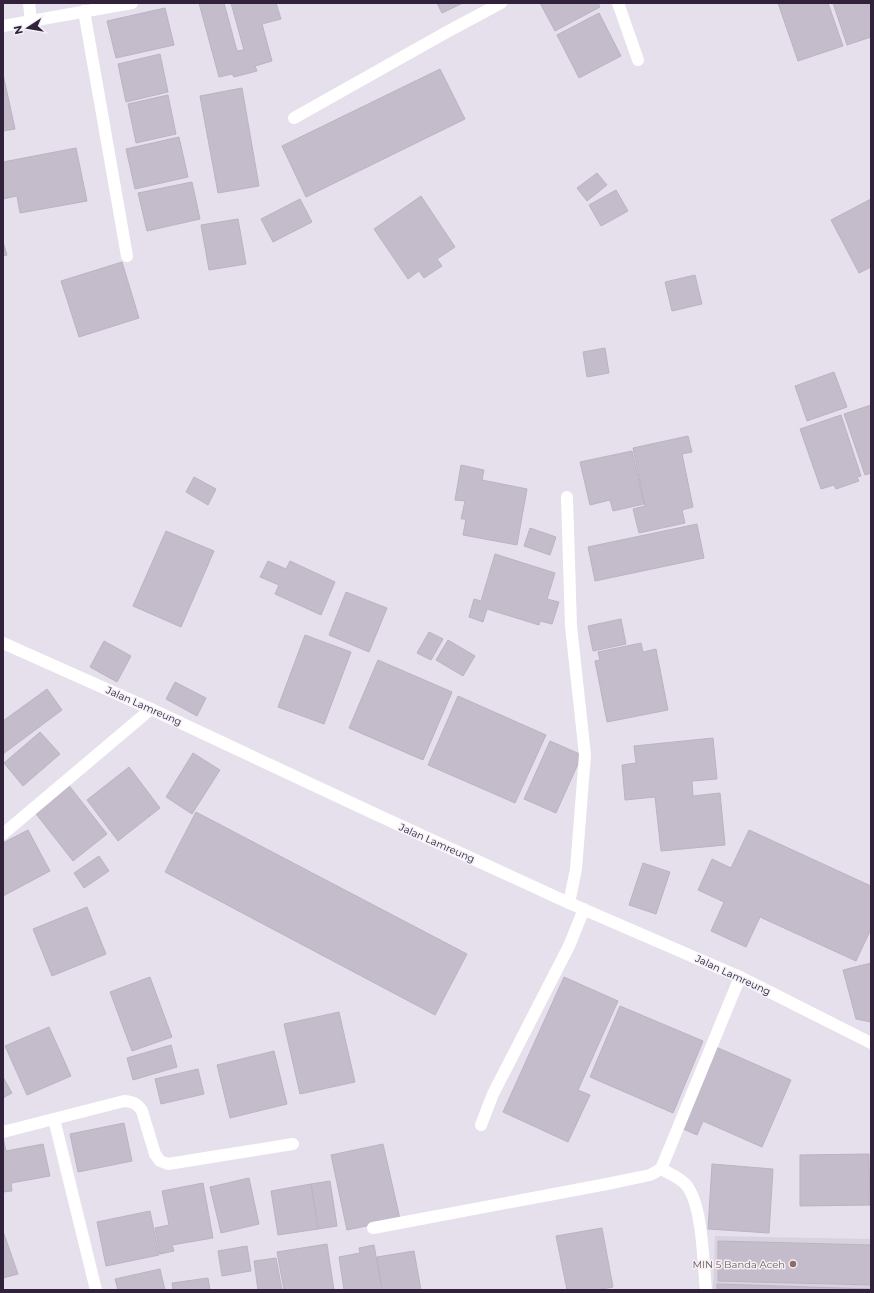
<svg xmlns="http://www.w3.org/2000/svg" width="874" height="1293" font-family="Montserrat,sans-serif">
<rect width="100%" height="100%" fill="#e5e0eb"/>
<path fill="#d8d1de" d="M715 1236 871 1239V1290H713Z"/>
<g fill="#c4bccb" stroke="#bbb3c4">
<path d="M199 3H224L237 51 244 50 231 3H276L281 19 262 24 272 61 255 66 257 71 234 77 232 74 219 77Z"/>
<path d="M437 3H463L442 13Z"/>
<path d="M540 3H598L600 7 555 31Z"/>
<path d="M778 3H828L843 46 798 61Z"/>
<path d="M833 3H871V37L847 45Z"/>
<path d="M165 8 174 45 116 58 107 21Z"/>
<path d="M599 13 621 56 579 78 557 35Z"/>
<path d="M160 54 168 92 126 102 118 64Z"/>
<path d="M440 69 465 119 306 197 282 146Z"/>
<path d="M3 74 15 129 3 131Z"/>
<path d="M242 88 259 186 218 193 200 96Z"/>
<path d="M168 95 176 134 136 143 128 104Z"/>
<path d="M179 137 188 177 135 189 126 149Z"/>
<path d="M76 148 87 201 20 213 17 196 3 199V162Z"/>
<path d="M597 173 607 185 587 201 577 188Z"/>
<path d="M192 182 200 219 147 231 138 193Z"/>
<path d="M616 190 628 211 601 226 589 205Z"/>
<path d="M421 196 455 247 437 259 442 266 424 278 419 271 408 279 374 229Z"/>
<path d="M300 199 312 222 273 242 261 219Z"/>
<path d="M871 199V267L859 273 831 220Z"/>
<path d="M238 219 246 264 209 270 201 225Z"/>
<path d="M3 242 7 255 3 256Z"/>
<path d="M122 262 139 318 79 337 61 281Z"/>
<path d="M695 275 702 304 672 311 665 282Z"/>
<path d="M605 348 609 373 587 377 583 352Z"/>
<path d="M834 372 847 407 807 421 795 386Z"/>
<path d="M871 405V473L865 475 844 414Z"/>
<path d="M841 415 861 476 857 477 859 481 836 489 834 485 821 489 800 429Z"/>
<path d="M688 436 692 452 682 454 693 507 682 510 685 523 639 533 633 509 645 506 633 448Z"/>
<path d="M632 451 644 504 613 511 610 500 590 505 580 462Z"/>
<path d="M461 465 484 470 482 480 527 489 517 545 463 535 466 519H461L465 501 455 500Z"/>
<path d="M194 477 216 489 208 505 186 492Z"/>
<path d="M697 524 704 558 595 581 588 547Z"/>
<path d="M530 528 556 537 550 555 524 546Z"/>
<path d="M166 531 214 551 181 627 133 606Z"/>
<path d="M495 554 555 573 547 599 559 602 552 624 540 621 539 625 487 609 483 622 469 617 474 599 481 601Z"/>
<path d="M268 561 286 569 290 561 335 582 321 615 275 594 279 585 260 577Z"/>
<path d="M346 592 387 608 369 652 329 635Z"/>
<path d="M621 619 626 644 593 651 588 626Z"/>
<path d="M429 632 443 639 431 660 417 653Z"/>
<path d="M305 635 351 652 324 724 278 707Z"/>
<path d="M448 640 475 656 463 676 436 660Z"/>
<path d="M104 641 131 656 117 682 90 667Z"/>
<path d="M641 643 643 652 656 649 668 710 607 722 595 661 600 660 598 652Z"/>
<path d="M378 660 452 692 423 760 349 728Z"/>
<path d="M175 682 206 698 197 716 166 699Z"/>
<path d="M47 689 62 710 3 754V721Z"/>
<path d="M458 696 546 735 515 803 428 765Z"/>
<path d="M40 732 60 754 23 786 4 763Z"/>
<path d="M713 738 717 779 692 781 693 796 720 793 725 845 661 851 655 797 625 800 622 765 636 763 634 746Z"/>
<path d="M550 741 582 755 556 813 524 799Z"/>
<path d="M193 753 220 770 192 814 166 797Z"/>
<path d="M129 767 160 808 118 841 87 800Z"/>
<path d="M67 783 107 834 73 861 33 810Z"/>
<path d="M196 812 467 954 435 1015 165 872Z"/>
<path d="M28 830 50 871 3 896V843Z"/>
<path d="M749 830 871 886V929L856 961 760 917 746 947 711 931 724 902 698 890 712 859 731 868Z"/>
<path d="M99 856 109 871 84 888 74 873Z"/>
<path d="M643 863 670 872 656 914 629 905Z"/>
<path d="M87 907 106 954 52 976 33 929Z"/>
<path d="M871 963V1022L856 1019 843 970Z"/>
<path d="M150 977 172 1037 132 1051 110 992Z"/>
<path d="M564 977 618 1001 578 1090 590 1095 568 1142 503 1112Z"/>
<path d="M620 1006 703 1041 673 1113 590 1077Z"/>
<path d="M339 1012 355 1082 300 1094 284 1024Z"/>
<path d="M49 1027 71 1076 27 1095 5 1046Z"/>
<path d="M171 1045 177 1067 133 1080 127 1058Z"/>
<path d="M716 1047 791 1080 762 1147 703 1121 697 1135 681 1128Z"/>
<path d="M274 1051 287 1104 230 1118 217 1065Z"/>
<path d="M198 1069 204 1094 161 1104 155 1079Z"/>
<path d="M3 1077 12 1093 3 1098Z"/>
<path d="M124 1123 132 1161 78 1172 70 1134Z"/>
<path d="M3 1138 6 1151 43 1144 50 1176 11 1183 12 1191 3 1192Z"/>
<path d="M383 1144 400 1219 347 1230 331 1155Z"/>
<path d="M869 1154 870 1205 800 1206V1155Z"/>
<path d="M712 1164 773 1169 769 1233 708 1229Z"/>
<path d="M249 1178 259 1224 221 1233 210 1187Z"/>
<path d="M330 1181 337 1226 318 1229 311 1184Z"/>
<path d="M203 1183 213 1238 172 1245 174 1251 160 1254 155 1228 169 1225 162 1191Z"/>
<path d="M311 1184 318 1229 278 1235 271 1191Z"/>
<path d="M150 1211 159 1255 106 1266 97 1222Z"/>
<path d="M602 1228 613 1287 597 1290H567L556 1236Z"/>
<path d="M3 1231 18 1274 3 1278Z"/>
<path d="M718 1241 871 1245V1285L718 1281Z"/>
<path d="M327 1244 334 1290H284L277 1252Z"/>
<path d="M374 1245 382 1290H344L339 1257 360 1253 359 1248Z"/>
<path d="M247 1246 251 1271 222 1276 218 1251Z"/>
<path d="M414 1251 421 1290H382L377 1257Z"/>
<path d="M276 1258 282 1290H258L254 1261Z"/>
<path d="M160 1269 165 1290H118L115 1279Z"/>
<path d="M208 1278 210 1290H173L172 1283Z"/>
<path d="M717 1284 871 1289V1290H717Z"/>
</g>
<g fill="none" stroke-linecap="round" stroke-linejoin="round">
<g stroke="#fff" stroke-width="12">
<path d="M29 3 31 22"/>
<path d="M618 3 638 60"/>
<path d="M84 11 127 256"/>
<path d="M3 26 132 3"/>
<path d="M294 118 445 33 501 3"/>
<path d="M567 497 571 626 585 755 576 869 569 903"/>
<path d="M3 643 151 709 373 813 569 903 740 977 871 1043"/>
<path d="M3 834 151 709"/>
<path d="M54 1119 96 1290"/>
<path d="M481 1125 493 1094 569 946 584 909"/>
<path d="M3 1132 124 1101C133 1102 137 1103 142 1111L155 1154 160 1161 168 1164 293 1144"/>
<path d="M661 1169 740 977"/>
<path d="M373 1228 607 1184 650 1175 661 1169C670 1174 681 1178 687 1186 703 1207 703 1264 706 1290"/>
</g>
</g>
<circle fill="#8d6e63" stroke="#f3f0f7" stroke-width="1.5" cx="793" cy="1264" r="4"/>
<g text-anchor="middle" dominant-baseline="central" stroke-width="3" stroke-linejoin="round" paint-order="stroke">
<g font-size="10" fill="#32213b" stroke="#f3f0f7">
<text transform="translate(144 706) rotate(24)">Jalan Lamreung</text>
<text transform="translate(437 843) rotate(24)">Jalan Lamreung</text>
<text transform="translate(733 975) rotate(25)">Jalan Lamreung</text>
</g>
<g font-size="10" fill="#785e54" stroke="#f3f0f7" text-anchor="end">
<text x="785" y="1264">MIN 5 Banda Aceh</text>
</g>
</g>
<rect width="874" height="1293" fill="none" stroke="#32213b" stroke-width="8"/>
<g transform="translate(28 28) rotate(258)" stroke="#f3f0f7" stroke-width="3" paint-order="stroke">
<path d="M0-3L7 15L0 10L-7 15Z" fill="#32213b"/>
<text y="-6" font-size="11" font-weight="bold" text-anchor="middle" fill="#32213b">N</text>
</g>
</svg>
